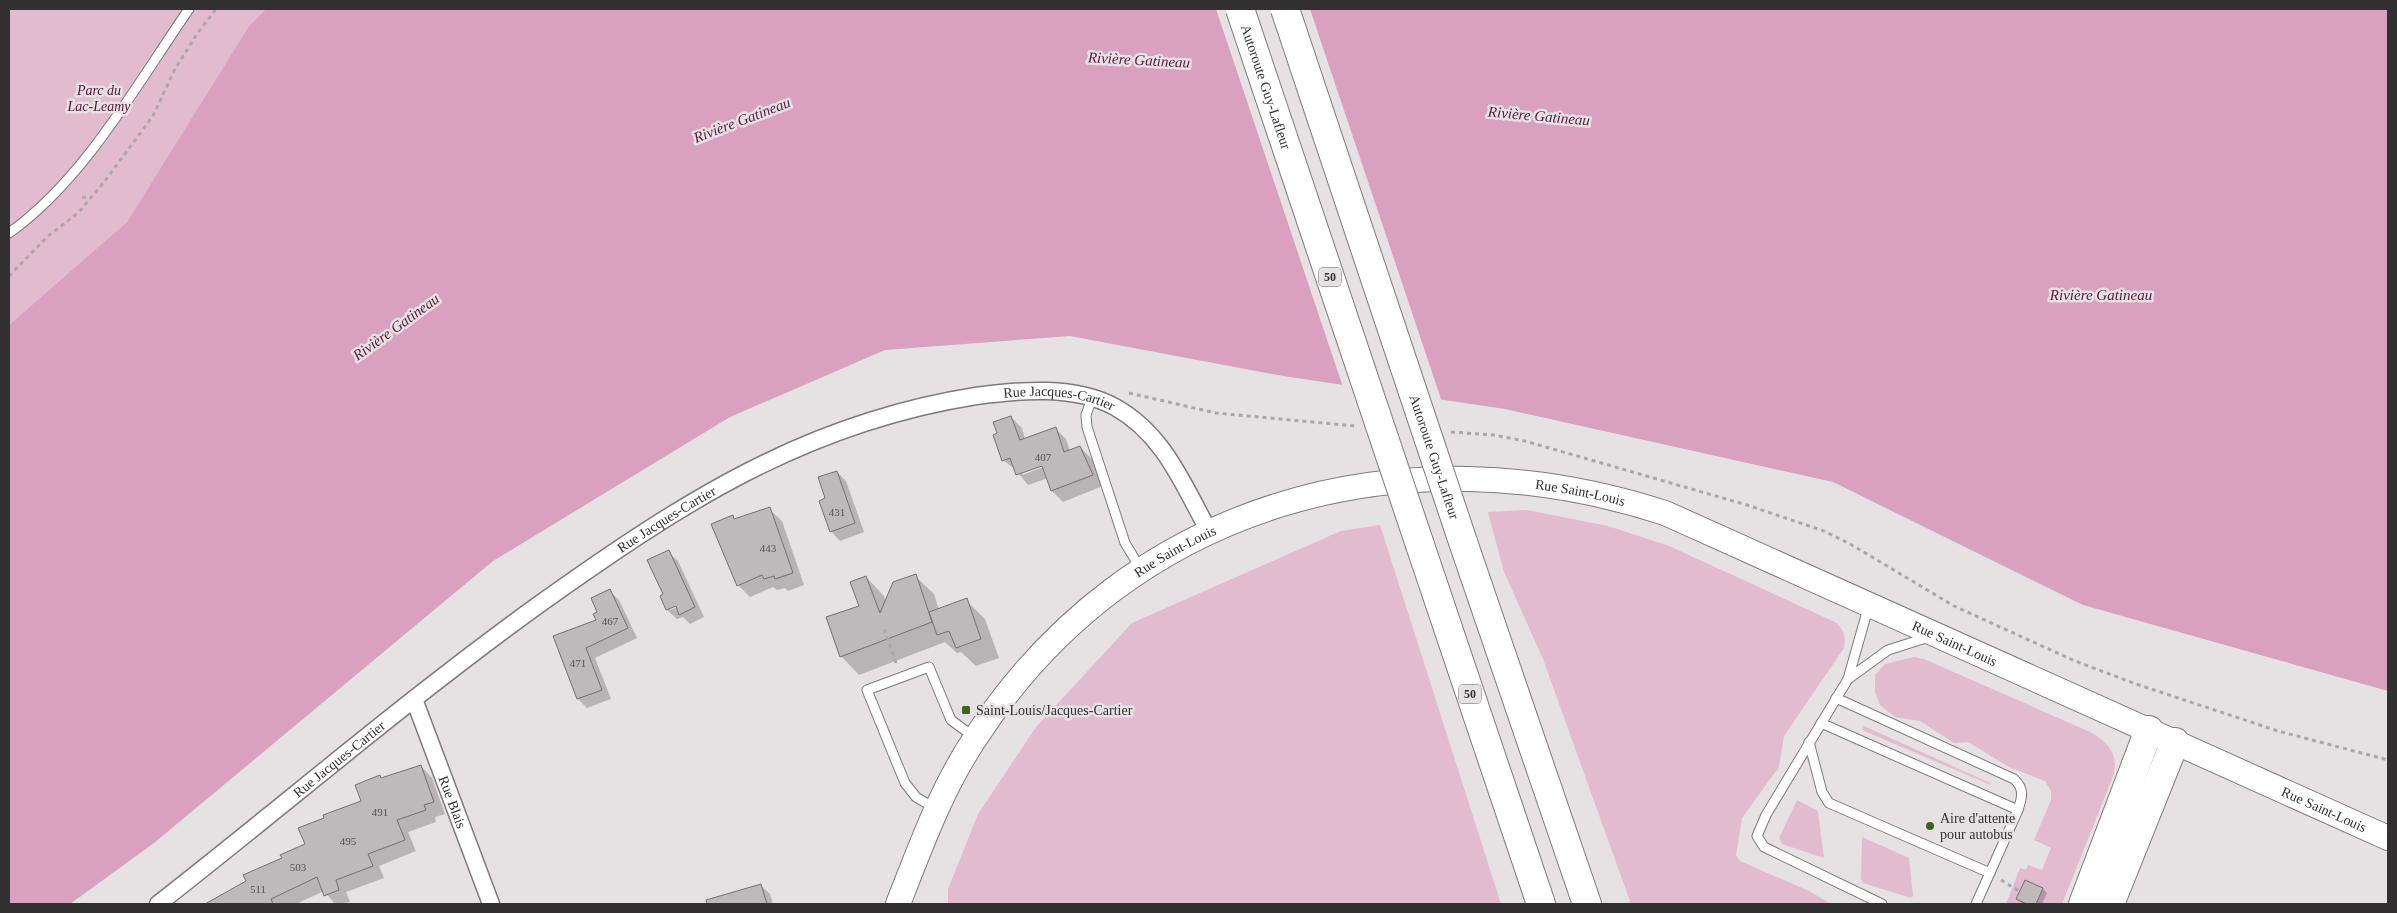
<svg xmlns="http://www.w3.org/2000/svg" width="2397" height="913" font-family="'Times New Roman',serif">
<rect width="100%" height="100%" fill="#e6e1e3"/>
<g fill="#e2bbcf">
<path d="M9 9H266L249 26 127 222 9 325Z"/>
<path d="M1527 510 1608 526 1669 546 1835 622C1844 629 1846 637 1844 648L1784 736 1779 767 1742 818 1736 855 1740 861 1809 891 1831 904H1631L1543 659 1504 572 1488 512Z"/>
<path d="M1380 525 1501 904H948V889L978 814 1036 727 1132 623 1341 531Z"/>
<path d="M1914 657 1924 659 2090 732C2108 742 2118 753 2114 774L2062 904H2006L2020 868 2026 870 2028 865 2042 870 2051 848 2034 840 2051 800V791L2045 781 2009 767 1968 742 1954 743 1920 721 1895 717 1880 705 1875 692V675L1885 664Z"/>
<path d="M1864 726 1990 783 1991 785 1862 730Z"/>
<path d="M1797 800 1818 811 1824 858 1782 844 1779 838Z"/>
<path d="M1862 837 1909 858 1913 896 1911 898 1863 883 1861 879Z"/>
</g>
<path fill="#d9a0bf" d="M266 9H2388V691L2083 605 1833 482 1505 409 1283 376 1070 336 885 350 730 417 493 561 154 843 70 904H9V325L127 222 249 26Z"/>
<path fill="#e6e1e3" d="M1216 9H1310L1442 402 1343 387Z"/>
<g fill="#0003" fill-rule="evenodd">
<path d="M1011 417 1022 428 1025 439 1055 428 1066 439 1070 451 1080 447 1091 458 1103 486 1063 502 1052 491 1048 478 1028 485 1016 470 1003 460 999 434ZM1048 463 1049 465 1022 475V472Z"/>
<path d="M837 472 846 481 864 532 840 541 831 531 827 499Z"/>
<path d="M769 509 782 521 804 585 788 591 785 588 777 590 773 587 750 597 738 585 732 517 736 520Z"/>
<path d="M668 552 678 561 704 617 690 624 683 617 677 619 667 610 661 596 665 595ZM681 603 682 605 670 610V608Z"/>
<path d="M915 576 934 594 939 610 966 600 985 619 999 658 976 666 961 652 957 653 945 642 859 675 841 656 861 606 866 577 884 596 886 602Z"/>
<path d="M610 591 619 600 637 638 595 658 611 699 587 708 578 699 555 637 597 621 599 612Z"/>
<path d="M421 766 432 778 445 814 435 817 436 822 408 832 416 851 379 866 384 878 346 892 350 902 335 904 324 891 296 904H219L216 899 306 844 362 801 382 779Z"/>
<path d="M760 885 770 894 773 904H712L711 900Z"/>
<path d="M2043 889 2047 893 2042 904H2023L2017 899Z"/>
</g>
<g fill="#bebabc" stroke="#747072">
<path d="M1011 416 1020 440 1056 427 1064 452 1080 446 1093 475 1051 491 1042 466 1016 475 1010 458 1002 461 993 435 997 433 993 422Z"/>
<path d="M837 471 855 523 830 532 819 501 825 498 818 477Z"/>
<path d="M770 507 793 573 775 579 774 576 764 579 762 575 737 586 711 524 733 515 734 519Z"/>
<path d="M669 550 695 607 679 615 676 606 666 610 660 596 663 594 647 560Z"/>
<path d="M916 574 932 622 840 657 826 617 859 606 850 582 866 576 880 613 893 582Z"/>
<path d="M610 589 628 628 586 648 602 690 577 699 553 636 596 620 593 614 597 612 591 598Z"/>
<path d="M967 598 981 639 956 648 949 631 937 635 929 612Z"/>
<path d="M421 765 434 802 424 805 426 810 397 820 405 840 368 854 373 866 336 880 339 890 324 896 317 877 271 899 273 904H205L246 881 243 875 282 858 280 855 305 844 298 828 324 818 323 815 361 801 355 785 380 775 381 778Z"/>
<path d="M2025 880 2043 888 2036 904H2027L2016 899Z"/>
<path d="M761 884 767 904H707L706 900Z"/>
</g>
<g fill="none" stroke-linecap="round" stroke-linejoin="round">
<g stroke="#7e7a7c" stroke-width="11">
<g id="service">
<path d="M9 233C84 180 137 84 189 9"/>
<path d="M1092 398 1086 415 1087 427 1125 543 1142 571"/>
<path d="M1869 605 1848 679 1766 815 1757 836 1764 847 1882 904"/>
<path d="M1848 679 1888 650 1929 637"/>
<path d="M1821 723 2018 810C2022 798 2025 789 2014 779L1836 698"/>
<path d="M1809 742 1822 792 1829 803 1990 873"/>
<path d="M936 809 916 797 905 783 867 690 929 667 951 720 974 737"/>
<path d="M1976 904 2018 810"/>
</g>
</g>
<g stroke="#7e7a7c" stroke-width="19">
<g id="minor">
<path id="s1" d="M414 699 491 904"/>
<path id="s2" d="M158 904C286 804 409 698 541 603 680 504 804 423 976 396 1020 390 1075 385 1115 407 1165 435 1183 485 1210 533"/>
</g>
</g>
<g stroke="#7e7a7c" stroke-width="26">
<g id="secondary">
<path id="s3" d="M898 904C921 846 941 789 976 737 1130 501 1404 428 1665 513L2388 838"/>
</g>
</g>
<g stroke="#7e7a7c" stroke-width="30">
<g id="motorway">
<path d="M1463 542 1587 904"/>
<path d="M1420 545 1541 904"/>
<path d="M2083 904 2149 730"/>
<path d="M2110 904 2175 742"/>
</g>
</g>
<g stroke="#aba7a9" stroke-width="3" stroke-dasharray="4 4" stroke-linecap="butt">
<path d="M82 197 90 198"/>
<path d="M9 276 47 237 79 212 104 182 153 116 175 69 197 34 216 9"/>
<path d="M1129 393 1216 413 1355 426"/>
<path d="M1451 432 1493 435 1525 441 1747 505 1824 531 1852 545 1954 606 2075 661 2136 684 2278 731 2388 760"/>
<path d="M884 629 897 666"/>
<path d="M2001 880 2019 891"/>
</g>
<use href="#service" stroke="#fff" stroke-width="9"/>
<use href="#minor" stroke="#fff" stroke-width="16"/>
<use href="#secondary" stroke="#fff" stroke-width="24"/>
<use href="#motorway" stroke="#fff" stroke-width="28"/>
<g stroke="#7e7a7c" stroke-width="30" stroke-linecap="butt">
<g id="motorway-bridge">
<path id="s4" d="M1240 9 1420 545"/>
<path id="s5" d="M1285 9 1463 542"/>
</g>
</g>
<use href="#motorway-bridge" stroke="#fff" stroke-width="28"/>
</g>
<g fill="#3a6421" stroke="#e6e1e3" stroke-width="2">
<rect x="961" y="705" width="10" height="10" rx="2.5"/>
<circle cx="1930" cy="826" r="5"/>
</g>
<g text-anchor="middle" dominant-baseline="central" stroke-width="5" stroke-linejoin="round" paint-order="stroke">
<g font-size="11" fill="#555254">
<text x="1043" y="457">407</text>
<text x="837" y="512">431</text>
<text x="768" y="548">443</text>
<text x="610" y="621">467</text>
<text x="578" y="663">471</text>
<text x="380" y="812">491</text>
<text x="348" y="841">495</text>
<text x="298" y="867">503</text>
<text x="258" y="889">511</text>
</g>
<g fill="#e6e1e3" stroke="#686566" stroke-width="1">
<rect x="1319" y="267.5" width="22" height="19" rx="4"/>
<rect x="1459" y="684.5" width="22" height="19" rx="4"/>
</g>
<g font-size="12" font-weight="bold" fill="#323031">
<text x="1330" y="277">50</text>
<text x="1470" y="694">50</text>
</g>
<g font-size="14" fill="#323031" stroke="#e6e1e3">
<text stroke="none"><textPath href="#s4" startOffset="82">Autoroute Guy-Lafleur</textPath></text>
<text stroke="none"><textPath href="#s2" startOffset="1058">Rue Jacques-Cartier</textPath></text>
<text stroke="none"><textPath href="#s5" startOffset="472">Autoroute Guy-Lafleur</textPath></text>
<text stroke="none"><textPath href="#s3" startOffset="879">Rue Saint-Louis</textPath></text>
<text stroke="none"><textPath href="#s2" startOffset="638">Rue Jacques-Cartier</textPath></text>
<text stroke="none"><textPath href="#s3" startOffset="460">Rue Saint-Louis</textPath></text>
<text stroke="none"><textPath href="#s3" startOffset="1284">Rue Saint-Louis</textPath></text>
<text stroke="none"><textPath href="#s2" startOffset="232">Rue Jacques-Cartier</textPath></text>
<text stroke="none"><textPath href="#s1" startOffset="110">Rue Blais</textPath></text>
<text stroke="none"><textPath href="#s3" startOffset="1689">Rue Saint-Louis</textPath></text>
</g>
<g font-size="14" font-style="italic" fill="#55123d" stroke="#e6e1e3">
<text x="99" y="90">Parc du<tspan x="99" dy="16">Lac-Leamy</tspan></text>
</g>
<g font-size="14" fill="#323031" stroke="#e6e1e3" text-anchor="start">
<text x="976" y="710">Saint-Louis/Jacques-Cartier</text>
<text x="1940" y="818">Aire d'attente<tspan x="1940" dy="16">pour autobus</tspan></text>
</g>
<g font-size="15" font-style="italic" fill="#591741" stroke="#e6e1e3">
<text transform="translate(1139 60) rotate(3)">Rivière Gatineau</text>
<text transform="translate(1539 116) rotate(5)">Rivière Gatineau</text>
<text transform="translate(742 120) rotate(-21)">Rivière Gatineau</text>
<text x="2101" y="295">Rivière Gatineau</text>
<text transform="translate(396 327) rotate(-36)">Rivière Gatineau</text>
</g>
</g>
<rect width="2397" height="913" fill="none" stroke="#323031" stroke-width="20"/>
</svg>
